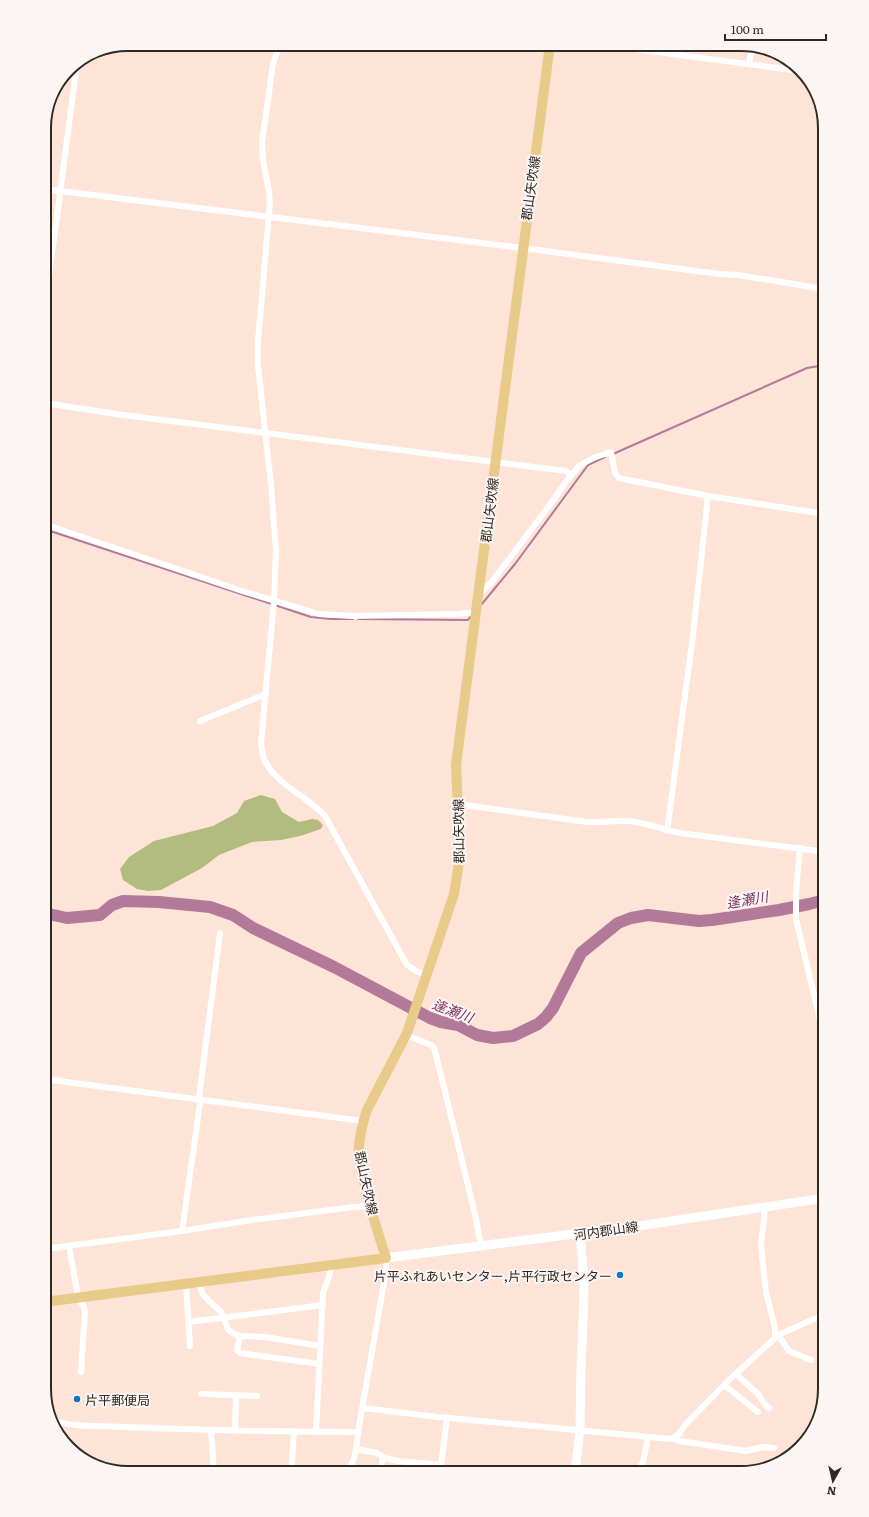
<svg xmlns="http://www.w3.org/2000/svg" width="869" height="1517" font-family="Literata,'Noto Sans JP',serif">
<rect width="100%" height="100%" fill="#fee4d6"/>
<path fill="#b3bc7f" d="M261 795 275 799 282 812 299 822 312 819 318 820 323 825 321 829 300 836 281 840 252 842 219 855 202 868 161 890 148 891 137 889 123 880 120 869 129 857 154 841 213 826 237 813 244 801Z"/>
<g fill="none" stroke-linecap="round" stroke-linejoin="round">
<g stroke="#b37999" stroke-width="2">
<path d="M613 454 807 368 825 365"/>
<path d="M44 529 311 617 331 619H353"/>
<path d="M481 605 515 564 588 465 605 457"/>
<path d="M358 619 468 620 471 616"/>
</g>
<path stroke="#b37999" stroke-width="12" d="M44 913 67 918 100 915 112 905 123 901 159 902 210 907 233 915 253 928 334 967 430 1018 441 1022 458 1025 477 1035 493 1038 513 1036 538 1024 546 1017 553 1008 581 953 618 923 631 918 648 915 699 921 712 920 779 910 809 904 825 900"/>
<g stroke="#fff" stroke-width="6">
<path d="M280 44 273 64 262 142 263 161 269 191 270 202 258 341V366L271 485 276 551 274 601 261 743C262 749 262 756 265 761 278 786 307 796 325 816L407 965 418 972 427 975"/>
<path d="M597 44 799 71"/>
<path d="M749 64 752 46"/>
<path d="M44 189 523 248 719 274 738 275 825 289"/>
<path d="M44 316 77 63"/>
<path d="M825 358H820L825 320"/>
<path d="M44 403 123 415 566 471 571 476"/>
<path d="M44 524 242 591 319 614 352 616 458 614 476 612"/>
<path d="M479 594 491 583 555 498 565 483 579 466 593 458 611 452 615 473 619 478 708 496 825 514"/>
<path d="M200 721 266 694"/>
<path d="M457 804 587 822C601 823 615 820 628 821 646 822 663 830 680 833L825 852"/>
<path d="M667 831 693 635 708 496"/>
<path d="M800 848 796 892V919L825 1041"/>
<path d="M406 1035 431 1045 434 1048 436 1055 475 1214 481 1246"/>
<path d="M44 1079 363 1121"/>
<path d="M182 1231 200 1103 199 1097 220 933"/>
<path d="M69 1246 78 1297 83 1306 85 1311 81 1372"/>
<path d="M44 1249 182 1231 252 1220 353 1207 370 1206"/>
<path d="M199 1282 203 1295 221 1312 228 1329 232 1333 240 1336 265 1337 320 1346"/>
<path d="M186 1284 190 1346"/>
<path d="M189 1322 323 1305"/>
<path d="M778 1335 789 1351 811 1360"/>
<path d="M240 1336 237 1350 240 1353 319 1364"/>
<path d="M776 1336 825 1314"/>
<path d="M44 1373 46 1374"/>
<path d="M736 1374 758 1394 765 1405 769 1408"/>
<path d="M724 1385 758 1412"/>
<path d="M201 1394 257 1396"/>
<path d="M363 1408 438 1417 671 1439 677 1436 686 1424 730 1379 775 1338V1328L766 1292 761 1246 765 1208"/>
<path d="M51 1419C67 1428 107 1426 126 1427 204 1430 281 1432 358 1432L386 1271V1258"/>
<path d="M211 1430 214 1473"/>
<path d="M235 1430 236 1396"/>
<path d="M57 1431 58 1423"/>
<path d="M316 1432 323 1294C325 1284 331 1276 331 1264"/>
<path d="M673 1438 680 1441 746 1451 763 1447 774 1448"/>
<path d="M356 1449 377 1453 385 1458 398 1461 441 1465"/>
<path d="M291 1472 317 1473"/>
<path d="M291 1473 294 1432"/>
<path d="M341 1473C357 1468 356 1446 358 1432"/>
<path d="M380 1473 383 1457"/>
<path d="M440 1473 447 1418"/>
<path d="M637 1473 643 1462 648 1437"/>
</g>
<g stroke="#fff" stroke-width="9">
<path d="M386 1258 652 1224 825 1198"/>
<path d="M575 1473 580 1429 581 1367 583 1322 584 1283 580 1233"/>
</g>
<path stroke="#e8ca89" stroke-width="10" d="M44 1302 386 1258C378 1234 371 1210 365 1186 362 1173 358 1160 359 1146 360 1134 363 1122 367 1110L407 1033 454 894 460 857 456 765 550 44"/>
</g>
<g fill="#1275c0" stroke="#fbf6f3" stroke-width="1.5">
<circle cx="620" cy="1275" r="4"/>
<circle cx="77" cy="1399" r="4"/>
</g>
<g text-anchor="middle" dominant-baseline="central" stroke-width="4" stroke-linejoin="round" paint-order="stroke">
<g font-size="13" fill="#312823" stroke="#fbf6f3">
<text transform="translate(530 188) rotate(-82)">郡山矢吹線</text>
<text transform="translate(489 510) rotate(-83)">郡山矢吹線</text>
<text transform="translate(458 831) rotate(-91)">郡山矢吹線</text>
<text transform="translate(367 1183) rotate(78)">郡山矢吹線</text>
<text transform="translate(606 1230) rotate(-8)">河内郡山線</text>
</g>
<g font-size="13" fill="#312823" stroke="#fbf6f3" text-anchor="end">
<text x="612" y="1275">片平ふれあいセンター,片平行政センター</text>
<text x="85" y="1399" text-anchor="start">片平郵便局</text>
</g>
<g font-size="14" font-style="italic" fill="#7b335e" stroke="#fbf6f3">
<text transform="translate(747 899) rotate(-10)">逢瀬川</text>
<text transform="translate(453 1010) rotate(21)">逢瀬川</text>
</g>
</g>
<path d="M0 0H869V1517H0ZM128 51H741A77 77 0 0 1 818 128V1389A77 77 0 0 1 741 1466H128A77 77 0 0 1 51 1389V128A77 77 0 0 1 128 51Z" fill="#fbf6f3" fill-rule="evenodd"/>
<path fill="none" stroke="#312823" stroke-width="2" d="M128 51H741A77 77 0 0 1 818 128V1389A77 77 0 0 1 741 1466H128A77 77 0 0 1 51 1389V128A77 77 0 0 1 128 51Z"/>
<g transform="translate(833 1481) rotate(188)" stroke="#fbf6f3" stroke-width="3" paint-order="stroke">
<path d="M0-3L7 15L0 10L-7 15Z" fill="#312823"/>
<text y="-6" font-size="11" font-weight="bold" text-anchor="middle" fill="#312823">N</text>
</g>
<path d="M725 34v6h101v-6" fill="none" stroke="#312823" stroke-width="2"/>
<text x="731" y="34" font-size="12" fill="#312823" stroke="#fbf6f3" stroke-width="3" paint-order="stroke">100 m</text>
</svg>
